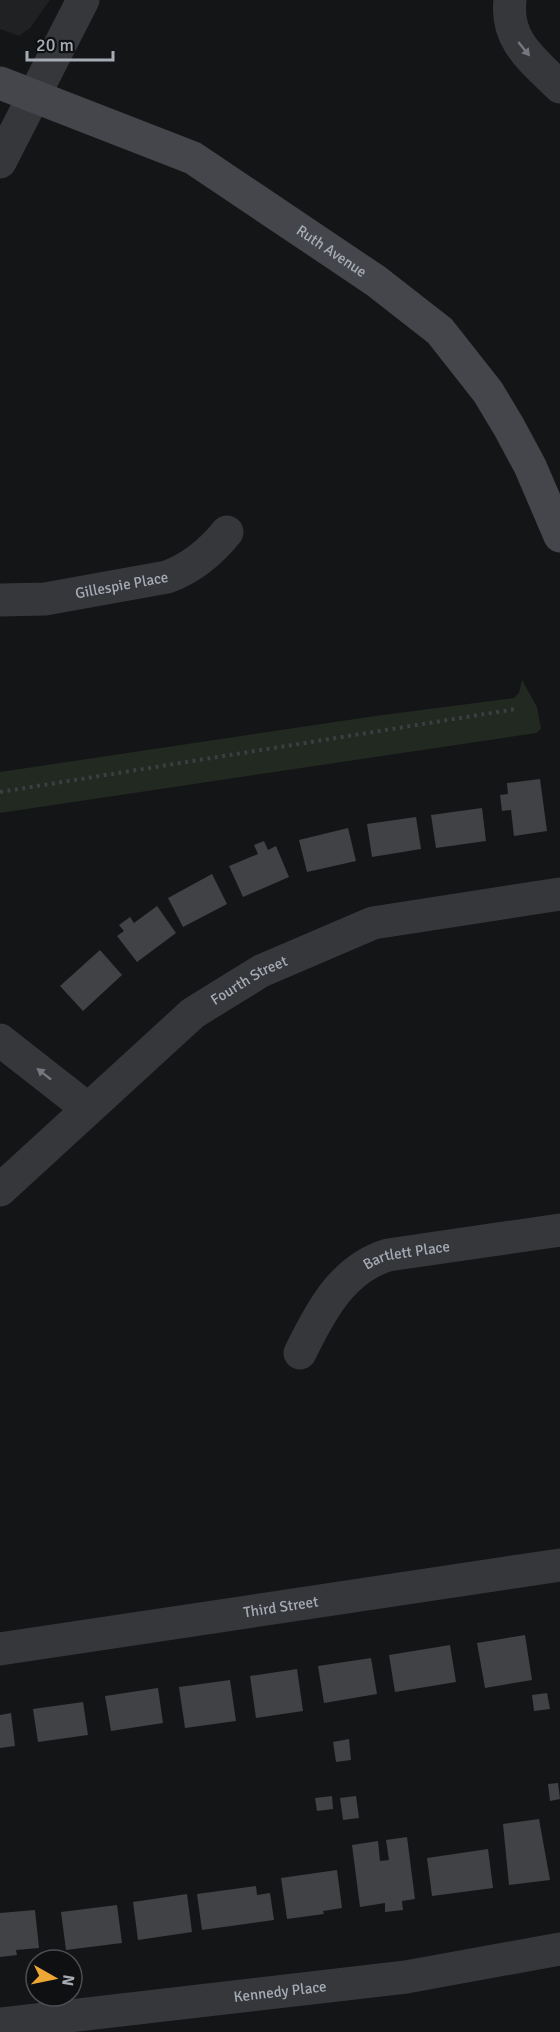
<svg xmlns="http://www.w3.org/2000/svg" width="560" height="2032" font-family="Signika,sans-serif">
<rect width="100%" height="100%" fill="#141516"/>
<path fill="#202123" d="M0 0H50L30 28 19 36 0 29Z"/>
<path fill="#212921" d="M522 680 537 707 541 729 536 733 0 813V772L375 716 514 698 519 693Z"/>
<g fill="#404246">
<path d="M540 779 547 831 514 836 511 810 502 811 500 795 508 794 507 783Z"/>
<path d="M482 808 486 841 436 848 431 815Z"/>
<path d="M416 817 421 849 372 857 367 824Z"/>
<path d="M348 828 356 861 307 872 299 840Z"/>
<path d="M264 841 268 850 276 846 289 877 243 897 229 866 258 854 254 845Z"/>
<path d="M212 874 227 904 183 927 168 898Z"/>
<path d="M157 906 176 933 137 962 117 936 124 931 119 925 130 917 134 923Z"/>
<path d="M100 950 122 975 83 1011 60 986Z"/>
<path d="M525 1635 532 1680 485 1688 477 1643Z"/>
<path d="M450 1645 456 1682 395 1692 389 1655Z"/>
<path d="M371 1658 377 1694 324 1703 318 1666Z"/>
<path d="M297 1669 303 1711 256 1718 250 1676Z"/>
<path d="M230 1680 236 1721 185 1728 179 1687Z"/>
<path d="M158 1688 163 1723 111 1731 105 1696Z"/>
<path d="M547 1693 550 1709 534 1711 532 1695Z"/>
<path d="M83 1702 88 1735 38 1742 33 1709Z"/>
<path d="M11 1713 15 1746 0 1748V1715Z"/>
<path d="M349 1739 351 1760 336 1762 333 1742Z"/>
<path d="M558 1783 560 1799 550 1801 548 1784Z"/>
<path d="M332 1796 333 1809 317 1811 315 1798Z"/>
<path d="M356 1796 359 1818 343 1820 340 1798Z"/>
<path d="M539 1819 550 1880 509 1885 503 1824Z"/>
<path d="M407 1837 415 1899 402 1901 403 1910 385 1912V1903L360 1907 352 1845 378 1841 380 1861 389 1860 386 1840Z"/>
<path d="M488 1849 493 1888 432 1896 427 1858Z"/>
<path d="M337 1870 342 1908 323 1911 324 1914 287 1919 281 1878Z"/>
<path d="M256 1886 257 1895 270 1893 274 1920 202 1930 197 1894Z"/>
<path d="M187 1894 192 1932 138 1940 133 1902Z"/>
<path d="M117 1905 122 1943 66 1950 61 1912Z"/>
<path d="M35 1910 39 1948 16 1950 17 1955 0 1957V1913Z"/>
</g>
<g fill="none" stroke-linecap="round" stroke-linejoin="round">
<path stroke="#3c3e42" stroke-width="4" stroke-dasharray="3 4.5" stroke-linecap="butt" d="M0 792 516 709"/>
<g stroke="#36373b" stroke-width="33">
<path d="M510 0C505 41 534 61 560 87"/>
<path d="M0 162 83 0"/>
<path id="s1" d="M0 600 45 599 167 577C192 568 210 553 227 532"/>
<path d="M0 1040 88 1109"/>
<path id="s2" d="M0 1190 193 1013 261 971 373 923 560 894"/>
<path id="s3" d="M300 1353C320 1312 342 1269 388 1255L560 1230"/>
<path id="s4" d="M0 1649 560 1565"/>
<path id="s5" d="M0 2024 406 1977 560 1949"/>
</g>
<path stroke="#44464b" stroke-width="33" id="s6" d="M0 83 193 158 376 281 440 331 488 392 509 427 530 466 560 536"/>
</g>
<defs><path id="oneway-solid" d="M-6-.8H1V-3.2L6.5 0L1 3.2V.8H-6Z" transform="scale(1.5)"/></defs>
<g fill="#74777f">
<use href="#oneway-solid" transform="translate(524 49) rotate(51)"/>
<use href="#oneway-solid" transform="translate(44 1074) rotate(-142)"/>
</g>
<g text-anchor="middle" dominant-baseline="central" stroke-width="6" stroke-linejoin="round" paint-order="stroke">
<g font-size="15" fill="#a6acb6" stroke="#0f1011">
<text stroke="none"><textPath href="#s6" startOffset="374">Ruth Avenue</textPath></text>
<text stroke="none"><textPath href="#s1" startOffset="123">Gillespie Place</textPath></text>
<text stroke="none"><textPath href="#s2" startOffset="327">Fourth Street</textPath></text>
<text stroke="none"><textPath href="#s3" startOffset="154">Bartlett Place</textPath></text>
<text stroke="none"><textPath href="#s4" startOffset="284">Third Street</textPath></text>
<text stroke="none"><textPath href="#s5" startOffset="282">Kennedy Place</textPath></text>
</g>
</g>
<g transform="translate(54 1978) rotate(99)"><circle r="28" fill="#0f1011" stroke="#4b4e53" stroke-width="1.5"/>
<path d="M0-4.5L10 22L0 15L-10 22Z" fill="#eea735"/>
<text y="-9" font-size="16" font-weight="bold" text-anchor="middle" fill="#a6acb6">N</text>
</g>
<path d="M27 51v9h86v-9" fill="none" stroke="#a6acb6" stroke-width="3"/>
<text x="36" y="51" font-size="18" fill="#a6acb6" stroke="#0f1011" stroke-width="4.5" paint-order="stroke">20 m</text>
</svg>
